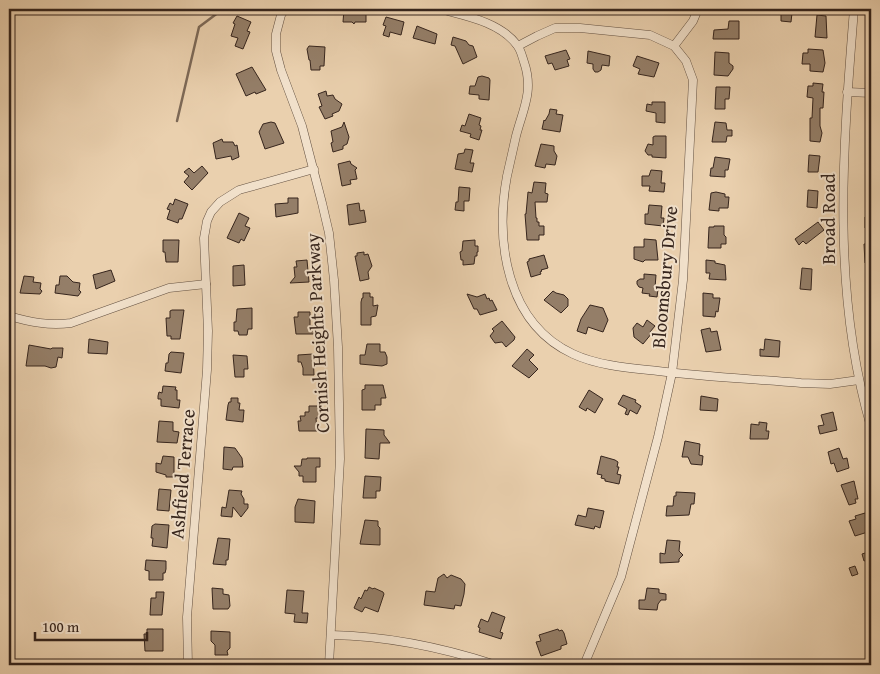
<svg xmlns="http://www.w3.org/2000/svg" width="880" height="674" font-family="'Gentium Book Plus',serif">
<rect width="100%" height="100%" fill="#ead0ae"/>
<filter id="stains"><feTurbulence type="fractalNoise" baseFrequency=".004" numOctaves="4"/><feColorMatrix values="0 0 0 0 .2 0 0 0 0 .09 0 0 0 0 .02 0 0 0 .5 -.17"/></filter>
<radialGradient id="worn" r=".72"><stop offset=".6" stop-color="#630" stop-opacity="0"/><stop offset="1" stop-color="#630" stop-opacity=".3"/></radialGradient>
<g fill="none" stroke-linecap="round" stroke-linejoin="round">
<path stroke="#7d6957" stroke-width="2.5" d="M177 121 199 27 223 9"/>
</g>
<g fill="#947e68" stroke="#36251d">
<path d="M344 9H352V11L366 13V22H355L354 24 352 22H343Z"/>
<path d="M781 12 792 13 791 22 781 21Z"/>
<path d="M817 15 826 16 827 38 815 37Z"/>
<path d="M237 16 251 22 247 31 250 32 243 49 235 46 238 38 231 36 235 24 233 23Z"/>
<path d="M386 17 404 22 401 35 390 32 389 37 383 35 386 26 383 25Z"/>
<path d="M729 21H739V39H713L714 30 728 29Z"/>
<path d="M417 26 437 34 435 44 413 38Z"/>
<path d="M453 37 466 41 469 45 473 46 477 57 463 64 455 46 451 45Z"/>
<path d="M309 46 325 47 324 66H320V70H311L310 60H309L307 49Z"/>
<path d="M808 49 823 50 825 63 823 72 810 71V64H802L803 53H808Z"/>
<path d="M566 50 570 59 567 60 569 66 555 70 552 63 548 64 545 56Z"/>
<path d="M588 51 610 56 609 66 602 65 601 70 598 72H595L593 69V64L587 63Z"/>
<path d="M715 52 729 53V63L733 66V69L728 76 714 75Z"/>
<path d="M637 56 659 63 654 77 638 74 640 69 633 66Z"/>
<path d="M252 67 266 90 256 94 255 92 246 96 236 74Z"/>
<path d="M482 76 489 78 490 80 489 100 479 99V95L469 94 470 86H475L478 77Z"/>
<path d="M813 83 823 84 822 92H824L823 108H820V126L822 133 820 142 810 141V118H812L813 98 807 97 808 86H813Z"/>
<path d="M716 87H730L729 99H725V109H715Z"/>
<path d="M326 91 327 96 333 95 335 99 342 104 339 111 332 114 333 116 325 119 319 107 322 106 318 94Z"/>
<path d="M652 102H665V123L656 122V113L646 111 647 104 652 105Z"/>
<path d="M550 109 557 110 556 114 563 115 560 132 542 129 544 120 545 121 549 114Z"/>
<path d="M469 114 481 118 479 125 481 126 480 130H482L479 140 470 137 471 134 460 131 462 125 465 126Z"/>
<path d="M271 122 275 123 284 143 265 149 259 132 263 124Z"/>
<path d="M344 122 349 137 347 144 343 146V149L333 152 331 143 333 142 331 131 342 127Z"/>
<path d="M715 122 726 123 727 130H732V136H727L726 142H712Z"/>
<path d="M655 136H666V158L652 157V155H648L645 151 648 144 653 145V137Z"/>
<path d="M222 139 223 142H233L235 146 237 145 239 157 232 160 231 156 216 159 213 143Z"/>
<path d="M541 144 554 146V151L557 156 555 165 546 164 545 168 535 166Z"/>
<path d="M465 149 473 150 470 163H474L472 172 455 169 458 154 464 153Z"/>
<path d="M809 155 820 156 818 172H808Z"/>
<path d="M715 157 730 159 728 170H725V177L710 176 711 168H713Z"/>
<path d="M350 161 351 164 357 168 355 170 357 179 350 180 351 184 342 186 338 164Z"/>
<path d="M202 166 208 173 192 190 184 182 189 176 184 172 189 168 194 173Z"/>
<path d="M651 170 662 171 661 183H665L664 192 649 191 650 186H642V176H649Z"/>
<path d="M534 182 546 183 545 193 548 194 547 202H535L536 218H537V222H539V226H544V235H539V240H527L525 214H526L528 192 532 193Z"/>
<path d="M459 187 470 188 469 201H464V211L455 210 456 202H458Z"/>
<path d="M808 190 818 191 817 208 807 207Z"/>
<path d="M716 192 725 194V197H729L728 208H719V211L709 210 711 193Z"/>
<path d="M288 198H298V213L276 217 275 204 288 203Z"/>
<path d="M175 199 188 204 182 219H179L178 223 167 219 170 210 167 209 170 203 173 205Z"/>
<path d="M359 203 360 211 364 210 366 222 349 225 347 205Z"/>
<path d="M649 205 662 206 661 218H664L663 226 645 224V214H648Z"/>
<path d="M239 213 249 218 245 226 250 228 244 241 241 239 239 243 227 238Z"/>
<path d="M865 217H871V229L865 228Z"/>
<path d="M818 222 824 230 806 244 803 241 799 245 795 239Z"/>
<path d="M714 226H724V235L726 237V244H721V248H708L709 227H714Z"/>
<path d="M644 239 656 240 658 260H645L643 262 634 259V247H644Z"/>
<path d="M163 240H179L178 262H166L165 252H163Z"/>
<path d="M475 240V246H478V252H477V256H475L474 264 463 265V260H461L460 252 462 251 463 241Z"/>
<path d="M864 244H871V263H865Z"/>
<path d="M364 252V255L368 254 372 266 368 272 369 279 360 281 355 256H357V253Z"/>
<path d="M544 255 548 268 541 270 542 271 540 272 541 274 531 277 527 262 529 261V259Z"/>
<path d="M307 260 309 282 290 283 295 277 294 267H297L296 261Z"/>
<path d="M706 260 715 261V263L725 265 726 280 709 279 710 273H706Z"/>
<path d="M244 265 245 285 233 286V266Z"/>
<path d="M802 268 812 269 811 290 800 289Z"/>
<path d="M111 270 115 281 96 289 93 275Z"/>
<path d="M644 274 656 275 655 288 658 289 657 297 649 296 650 294 642 293 643 288 639 287 637 284V281L640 279H644Z"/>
<path d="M24 276 34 277 33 282 41 283 40 289 42 291 40 294 20 293Z"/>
<path d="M60 276H67L73 282 80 283 79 290 81 292 78 296 55 293 56 285H59Z"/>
<path d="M553 291 556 293 564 295 568 299V306L561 313 544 300Z"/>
<path d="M363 293H370V297H373V306L378 305 376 316 371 317V325H361V302L362 298H363Z"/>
<path d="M703 293 713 294V298H720L718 312 716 311 715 317 703 316Z"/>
<path d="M467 294 477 297 485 294 487 299 489 298 490 301 492 300 497 310 480 315 477 309H474Z"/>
<path d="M590 305 603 308 608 320 603 332 588 327 586 334 577 331 581 319Z"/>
<path d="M252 308V329H248L247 335H239L238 331H234V322H236L237 309Z"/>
<path d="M172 310H184L180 339H171V336H167L166 318H170V311Z"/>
<path d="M298 312H310V326H314L315 334H296L294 317H298Z"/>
<path d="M647 320 655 326 650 332 652 333 643 344 634 337 633 328 637 323 643 327Z"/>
<path d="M502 321 515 337 514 340 506 347 502 342 495 343 490 336 494 331 492 329Z"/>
<path d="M710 328 711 332 717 331 721 350 706 352 701 330Z"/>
<path d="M89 339 108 342 107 354 88 353Z"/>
<path d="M765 339 780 341 779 357 760 356V349L764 350Z"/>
<path d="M367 344H380V352H385L387 357V364L382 366 360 364V355H365Z"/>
<path d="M29 345 51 349 52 348H63L62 358 58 357 56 367 51 368 45 366H26Z"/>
<path d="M527 349 534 355 529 360 538 369 529 378 512 366Z"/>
<path d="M171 352 184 353 181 373 165 371 166 363H168L169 354Z"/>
<path d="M313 354 314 375H303V368L301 362H298V355Z"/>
<path d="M233 355 247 356 248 369H244V377H235Z"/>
<path d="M365 385H383L386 398H381V405H375V410H362V390L365 389Z"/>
<path d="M163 386 176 387 175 390H177V400H180L179 408 161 406V399H158V396L159 392 162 393Z"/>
<path d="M589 390 603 399 595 413 587 408 586 411 579 407Z"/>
<path d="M623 395 636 400 635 402 641 406 637 414 630 410 628 415 625 414 627 409 618 404Z"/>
<path d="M701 396 718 399 717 411 700 410Z"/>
<path d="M231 398H238V403H240L239 410H244L243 422 226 420 228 405 229 402H231Z"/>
<path d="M309 406H319L320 418H316L317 431H299L298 421H301L300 416H305V412H309Z"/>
<path d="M833 412 837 430 820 434 818 426 824 425 821 415Z"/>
<path d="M159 421 173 422V431L179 432 177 443 157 442Z"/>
<path d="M759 422 767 423 766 431H769L768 439H750L751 424 759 425Z"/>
<path d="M366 429 384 430V435L390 443H380L379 459 365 458Z"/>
<path d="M685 441 700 444 699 455 703 456 702 465 691 464 688 457H682Z"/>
<path d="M224 447 235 448 242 458 243 467H233L232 470 223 469Z"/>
<path d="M839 448 843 459 847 458 849 468 837 472 834 463 831 464 828 452Z"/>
<path d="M163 456 174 457V477H166V475L156 472V463L161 464Z"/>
<path d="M601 456 615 460 618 462 617 467H619L617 474 621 475 619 484 605 481V479L601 478 602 475 597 474Z"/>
<path d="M307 458H320V467H316V482H303V476H299V472L294 466H301L302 459H307Z"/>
<path d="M365 476 381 477 380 491H376V498H363Z"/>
<path d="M854 481 858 499H855L856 503 849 505 841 485Z"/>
<path d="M159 489 171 490 169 511 157 510Z"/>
<path d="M229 490 242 491 241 494 244 499V504H248V508L241 517 233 507 232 517 221 516 222 507 226 508Z"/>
<path d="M676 492 695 493 694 504H691L689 515 666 516 667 506H673L674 496H676Z"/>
<path d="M298 499 315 501 314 523 295 522V507Z"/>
<path d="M588 508 604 511 600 528 595 526 594 529 575 525 578 515 586 517Z"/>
<path d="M865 513 871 531 855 536 849 521 856 519 855 516Z"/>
<path d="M365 520 378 521V526L380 528V545L360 544Z"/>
<path d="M155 524 169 525 167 548 152 546 153 538H151L152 526Z"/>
<path d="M218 538 230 539 228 560H226V565L213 564Z"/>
<path d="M667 540 680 541 679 551 683 555 679 559V562L660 563V553L665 554Z"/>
<path d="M871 551V559L864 561 862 554Z"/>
<path d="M146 560 166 561V569L165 573H163V580H149V571L145 570Z"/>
<path d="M855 566 858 574 852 576 849 568Z"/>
<path d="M444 574 447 578 451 575 461 579 465 584 464 594 461 606 455 605 454 609 424 605 426 591 435 592 438 578Z"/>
<path d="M369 587 373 589 374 588 383 592 384 594 378 612 365 607 362 612 354 608 359 597 361 599 365 590 367 591Z"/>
<path d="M212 588 223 589V594L229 595 230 606 228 609H213Z"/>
<path d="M647 588 659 589V593L666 594V600H661L658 604 657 610 639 609V600H645Z"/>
<path d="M287 590 304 591 302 613H308L307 623 294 622 295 614 285 613Z"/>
<path d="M156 592H164L162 615H150L151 598H156Z"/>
<path d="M492 612 505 617 500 632 503 633 501 639 479 632 480 628 478 627 481 619 488 622Z"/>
<path d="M147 629H163V651H145L144 634H147Z"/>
<path d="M558 629 559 631 562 630 564 633 567 644 561 646V649L541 656 536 642 541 641 539 635Z"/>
<path d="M211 631 230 632V648L227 651 228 655H215V645L211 641Z"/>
</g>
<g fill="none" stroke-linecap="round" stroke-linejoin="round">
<g stroke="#635041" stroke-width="9">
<g id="minor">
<path d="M285 9 281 15 276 34V51L281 70 302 126 322 203 329 233 334 280 338 347 340 459 329 665"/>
<path d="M440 9C466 16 500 22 517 45 521 50 522 56 524 62 534 91 523 109 516 136 513 149 510 163 507 176 495 241 506 323 573 354 599 366 630 368 658 371 706 377 754 379 801 383L830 384 859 380"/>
<path d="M854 9C843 148 831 291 871 427"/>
<path d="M518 46 537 36 555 28H580L650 35 674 46 686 61 693 80 683 280 672 373 658 437 621 577 584 665"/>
<path d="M674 46 693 21 698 9"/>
<path d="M847 92 871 93"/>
<path d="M9 316C30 322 49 326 71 323L169 288 206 284"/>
<path d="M331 635C389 636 441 647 496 665"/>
<path d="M188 665 187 617 207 370 208 331 204 238 207 221 211 212 220 202 239 190 314 169"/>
</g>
</g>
<use href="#minor" stroke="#f1e0ca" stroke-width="8"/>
</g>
<g text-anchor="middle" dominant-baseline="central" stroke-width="4" stroke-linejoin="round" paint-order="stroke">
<g font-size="19" fill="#36251d" stroke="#f1e0ca">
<text transform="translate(828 219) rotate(-90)">Broad Road</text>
<text transform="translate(664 277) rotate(-85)">Bloomsbury Drive</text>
<text transform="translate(317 333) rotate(-93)">Cornish Heights Parkway</text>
<text transform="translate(182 474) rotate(-85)">Ashfield Terrace</text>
</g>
</g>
<rect width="880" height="674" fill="none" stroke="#ead0ae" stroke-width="30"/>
<rect x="10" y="10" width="860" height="654" fill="none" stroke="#36251d" stroke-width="2.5"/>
<rect x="15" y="15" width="850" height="644" fill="none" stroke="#36251d"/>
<path d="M35 632v8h112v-8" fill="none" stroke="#36251d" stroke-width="2.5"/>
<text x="42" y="632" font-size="15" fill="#36251d" stroke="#f1e0ca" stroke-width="4" paint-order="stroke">100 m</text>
<rect width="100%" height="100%" filter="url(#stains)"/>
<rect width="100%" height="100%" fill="url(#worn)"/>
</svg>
